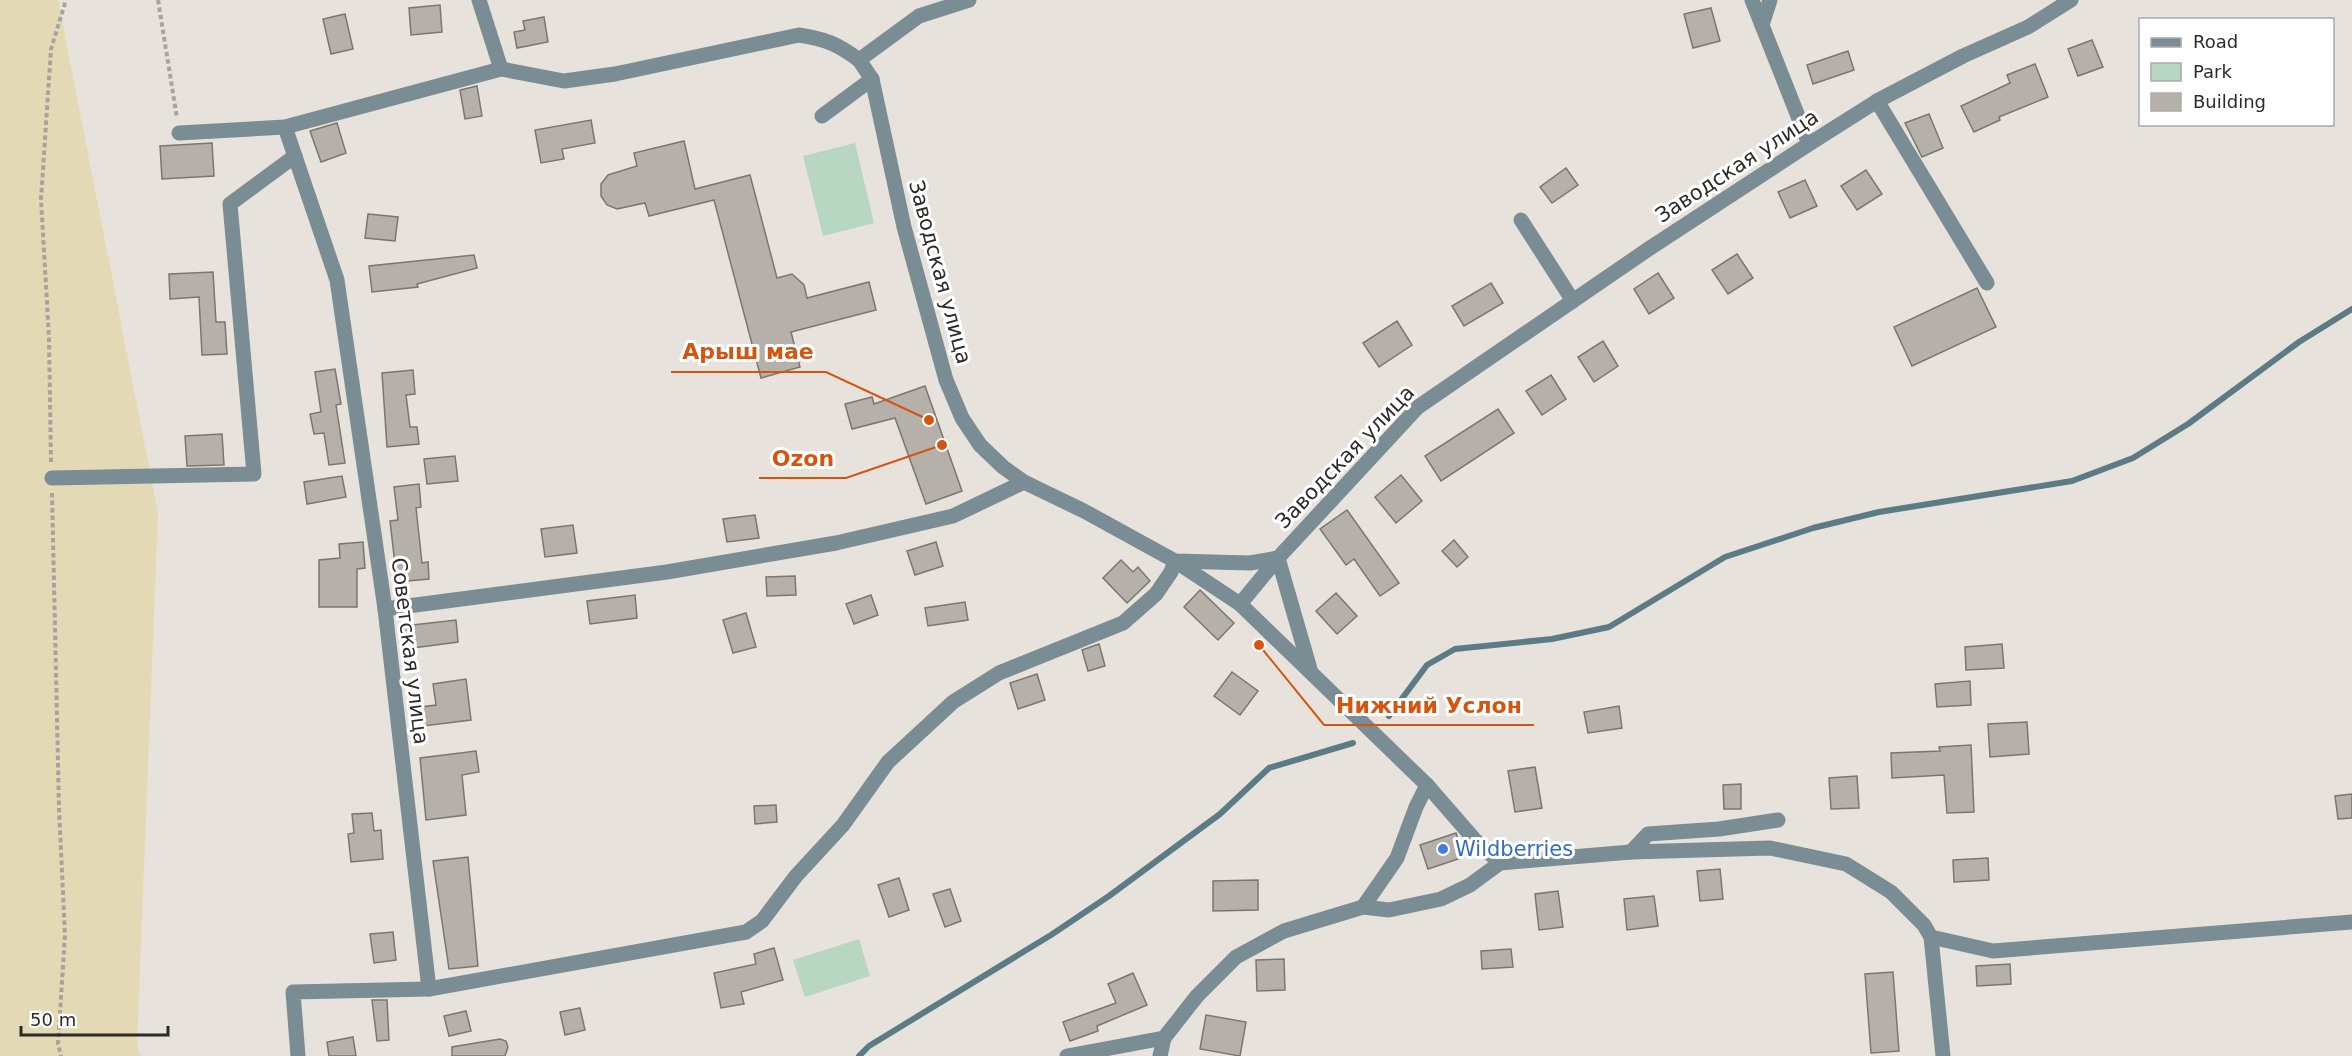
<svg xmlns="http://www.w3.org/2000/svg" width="2352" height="1056" font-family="'DejaVu Sans',sans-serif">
<rect width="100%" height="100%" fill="#e7e2db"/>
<g fill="#b7d7c3">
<path d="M855 143 874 223 823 236 803 156Z"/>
<path d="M859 939 870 976 805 997 793 960Z"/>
</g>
<path fill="#e3dab5" d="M0 0H58L158 513 137 1045 141 1056H0Z"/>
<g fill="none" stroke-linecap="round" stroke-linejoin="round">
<g stroke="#5c7c85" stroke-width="6">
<path d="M1389 716 1427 665 1455 649 1552 639 1609 627 1725 557 1813 528 1879 512 2072 481 2133 458 2188 424 2299 342 2352 309"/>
<path d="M859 1056 869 1046 1051 935 1109 896 1220 814 1269 768 1353 743"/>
</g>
</g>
<g fill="#b5b0a9" stroke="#7b7770" stroke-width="1.5">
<path d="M440 5 442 32 411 35 409 8Z"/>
<path d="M1711 8 1720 41 1693 48 1684 14Z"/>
<path d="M345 14 353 49 331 54 323 19Z"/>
<path d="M544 17 548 42 517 48 514 32 525 30 523 21Z"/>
<path d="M2092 40 2103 67 2078 76 2068 49Z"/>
<path d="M1848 51 1854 70 1813 84 1807 65Z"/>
<path d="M2035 64 2048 97 1999 117 2000 120 1974 132 1961 106 2010 83 2007 75Z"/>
<path d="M477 86 482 116 465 119 460 90Z"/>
<path d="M1929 114 1943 148 1922 157 1905 123Z"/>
<path d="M591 120 595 143 562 149 564 159 541 163 535 130Z"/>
<path d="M337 123 346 153 321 162 310 131Z"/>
<path d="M684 141 695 189 750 175 777 278 792 274 804 285 807 298 869 282 876 310 791 332 800 367 761 378 714 200 649 216 645 203 617 209 607 205 601 196V184L608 175 637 166 634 153Z"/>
<path d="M212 143 214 176 162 179 160 146Z"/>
<path d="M1566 168 1578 185 1552 203 1540 187Z"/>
<path d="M1866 170 1882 194 1857 210 1841 186Z"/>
<path d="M1805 180 1817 206 1790 218 1778 192Z"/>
<path d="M368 214 398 217 395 241 365 238Z"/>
<path d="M1737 254 1753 278 1728 294 1712 270Z"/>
<path d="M474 255 477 268 417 284 418 287 372 292 369 266Z"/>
<path d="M213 272 216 322H225L227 354 202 355 199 297 170 299 169 274Z"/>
<path d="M1658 273 1674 298 1649 314 1634 289Z"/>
<path d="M1491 283 1503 303 1464 326 1452 306Z"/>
<path d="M1977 288 1996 327 1912 366 1894 327Z"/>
<path d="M1397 321 1412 345 1379 367 1363 343Z"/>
<path d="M1603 341 1618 366 1594 382 1578 357Z"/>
<path d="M335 369 341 404 336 405 345 463 329 465 324 433 314 434 310 414 321 412 315 372Z"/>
<path d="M413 370 415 394 406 395 410 427H417L419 444 387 447 382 373Z"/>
<path d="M1551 375 1566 399 1542 415 1526 391Z"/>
<path d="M925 386 962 491 926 504 895 418 852 429 845 404 872 397 874 404Z"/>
<path d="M1498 409 1514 433 1441 481 1425 456Z"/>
<path d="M222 434 224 465 187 466 185 436Z"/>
<path d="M455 456 458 481 427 484 424 459Z"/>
<path d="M1401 475 1422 501 1396 523 1375 497Z"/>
<path d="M342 476 346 497 307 504 304 482Z"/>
<path d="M419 484 421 507 416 508 422 563 428 562 429 579 397 582 390 521 398 520 394 487Z"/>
<path d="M1347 510 1399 583 1380 596 1354 559 1346 565 1320 529Z"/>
<path d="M755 515 759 538 727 542 723 519Z"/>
<path d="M573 525 577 553 545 557 541 529Z"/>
<path d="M1454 540 1468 557 1457 567 1442 551Z"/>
<path d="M363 542 365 568 357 569V607H319V560L340 558 339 544Z"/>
<path d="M936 542 943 566 915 575 907 551Z"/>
<path d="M1121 560 1133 572 1138 567 1150 581 1127 603 1103 578Z"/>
<path d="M795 576 796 595 767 596 766 577Z"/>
<path d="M1200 590 1234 623 1218 640 1184 607Z"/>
<path d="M1336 593 1357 616 1337 634 1316 611Z"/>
<path d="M635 595 637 618 590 624 587 601Z"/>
<path d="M871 595 878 615 854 624 846 604Z"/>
<path d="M965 602 968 620 928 626 925 608Z"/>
<path d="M746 613 756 647 733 653 723 620Z"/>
<path d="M456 620 458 642 406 649 404 626Z"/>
<path d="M1099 644 1105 666 1088 671 1082 650Z"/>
<path d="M2002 644 2004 668 1966 670 1965 647Z"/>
<path d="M1232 672 1258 691 1240 715 1214 696Z"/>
<path d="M1037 674 1045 700 1018 709 1010 683Z"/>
<path d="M466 679 471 720 415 727 413 708 436 705 433 684Z"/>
<path d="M1970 681 1971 705 1937 707 1935 684Z"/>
<path d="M1619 706 1622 728 1588 733 1584 712Z"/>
<path d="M2027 722 2029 754 1990 757 1988 724Z"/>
<path d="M1971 745 1974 812 1947 813 1944 775 1892 778 1891 753 1940 751 1939 747Z"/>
<path d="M476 751 479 772 462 775 466 815 426 820 420 758Z"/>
<path d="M1535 767 1542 808 1515 812 1508 771Z"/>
<path d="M1857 776 1859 808 1831 809 1829 778Z"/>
<path d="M1741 784V809H1724L1723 785Z"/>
<path d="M2352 794V818L2338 819 2335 796Z"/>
<path d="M776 805 777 822 755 824 754 806Z"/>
<path d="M372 813 374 831 381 830 383 859 351 862 348 834 354 833 352 814Z"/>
<path d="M1456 833 1464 857 1428 869 1420 845Z"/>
<path d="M468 857 478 966 449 969 433 861Z"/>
<path d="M1988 858 1989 880 1954 882 1953 860Z"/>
<path d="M1720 869 1723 899 1700 901 1697 871Z"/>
<path d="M899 878 909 910 889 917 878 885Z"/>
<path d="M1258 880V910L1213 911V881Z"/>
<path d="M950 889 961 921 945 927 933 894Z"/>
<path d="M1558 891 1563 927 1539 930 1535 894Z"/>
<path d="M1654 896 1658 926 1627 930 1624 899Z"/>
<path d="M393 932 396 960 374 963 370 934Z"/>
<path d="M774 948 783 980 741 992 744 1004 721 1008 714 973 756 964 754 954Z"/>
<path d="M1511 949 1513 967 1482 969 1481 951Z"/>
<path d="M1284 959 1285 990 1257 991 1256 960Z"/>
<path d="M2010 964 2011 984 1977 986 1976 966Z"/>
<path d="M1893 972 1899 1051 1871 1053 1865 974Z"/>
<path d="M1133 973 1147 1005 1097 1026 1098 1031 1070 1041 1063 1022 1116 1003 1108 984Z"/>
<path d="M372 1000H387L389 1040 377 1041Z"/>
<path d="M580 1008 585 1030 565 1035 560 1012Z"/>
<path d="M466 1011 471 1031 449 1036 444 1016Z"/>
<path d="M1206 1015 1246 1022 1240 1056 1200 1049Z"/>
<path d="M353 1037 356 1056H329L327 1042Z"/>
<path d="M500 1039 506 1041 508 1047 505 1056H452V1047Z"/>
</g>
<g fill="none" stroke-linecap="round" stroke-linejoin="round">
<g stroke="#a7a39e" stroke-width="4" stroke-dasharray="4.5 3" stroke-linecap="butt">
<path d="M158 0 177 118"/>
<path d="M51 462 49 338 41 199 51 49 66 0"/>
<path d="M52 493 59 808 65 935 58 1044 61 1056"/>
</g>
<g stroke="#7a8d94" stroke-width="15">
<path d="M479 0 501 69"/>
<path d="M1752 0 1809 144"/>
<path d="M1762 25 1770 0"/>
<path d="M859 60 872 79 904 227 946 380 962 418 980 445 1003 467 1024 482 1084 511 1175 561 1250 563 1278 558 1418 407 1647 250 1809 144 1877 101 1963 56 2028 27 2071 0"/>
<path d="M1877 101 1987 283"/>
<path d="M822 116 872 79"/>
<path d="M285 127 337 280 385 609 429 989 293 992 298 1056"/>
<path d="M179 133 285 127 501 69 564 81 615 74 799 35C825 39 838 44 859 60L919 16 969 0"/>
<path d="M1521 220 1573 301"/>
<path d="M52 478 254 474 230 204 295 156"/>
<path d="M1240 604 1278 558 1310 669"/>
<path d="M385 609 667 572 836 543 953 516 1024 482"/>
<path d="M1631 852 1648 834 1719 829 1778 820"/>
<path d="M1363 907 1397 858 1416 807 1427 785"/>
<path d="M1931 937 1993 951 2352 922"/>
<path d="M429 989 746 932 762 921 796 876 843 825 888 762 953 702 999 673 1123 623 1156 594 1171 572 1175 561 1240 604 1427 785 1474 839 1500 863"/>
<path d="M1067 1056 1164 1038"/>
<path d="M1160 1056 1164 1038 1197 996 1236 957 1284 931 1363 907 1389 910 1441 899 1470 885 1500 863 1631 852 1770 848 1846 864 1891 892 1924 925 1931 937 1943 1056"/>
</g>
</g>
<circle fill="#3f7fe0" stroke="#fff" stroke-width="2" cx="1443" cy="849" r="6"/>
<g text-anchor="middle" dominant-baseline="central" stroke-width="6" stroke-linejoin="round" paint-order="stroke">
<g font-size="21" fill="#2d2b29" stroke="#fff">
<text transform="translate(1737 166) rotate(-33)">Заводская улица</text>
<text transform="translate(940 272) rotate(75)">Заводская улица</text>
<text transform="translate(1345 457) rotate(-46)">Заводская улица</text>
<text transform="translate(410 651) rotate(83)">Советская улица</text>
</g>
<g font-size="21" fill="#366cbe" stroke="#fff" text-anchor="start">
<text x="1455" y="849">Wildberries</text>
</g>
</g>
<path fill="none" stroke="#d5540f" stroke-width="2" d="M929 420L826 372H671M942 445L846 478H759M1259 645L1324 725H1534"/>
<g fill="#d5540f" stroke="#fff" stroke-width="2">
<circle cx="929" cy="420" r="6"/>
<circle cx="942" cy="445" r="6"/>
<circle cx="1259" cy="645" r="6"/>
</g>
<g font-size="22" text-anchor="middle" font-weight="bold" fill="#d5540f" stroke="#fff" stroke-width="6" stroke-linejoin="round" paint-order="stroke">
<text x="748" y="359">Арыш мае</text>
<text x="803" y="466">Ozon</text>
<text x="1429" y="713">Нижний Услон</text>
</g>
<rect x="2139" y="18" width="195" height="108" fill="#ffffff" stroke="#abaaa9" stroke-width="1.5"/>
<rect x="2151" y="38" width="30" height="9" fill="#7a8d94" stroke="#abaaa9" stroke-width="1.5"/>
<text x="2193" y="48" font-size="18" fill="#2d2b29">Road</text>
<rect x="2151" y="63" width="30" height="18" fill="#b7d7c3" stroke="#abaaa9" stroke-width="1.5"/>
<text x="2193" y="78" font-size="18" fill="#2d2b29">Park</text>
<rect x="2151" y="93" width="30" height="18" fill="#b5b0a9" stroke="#abaaa9" stroke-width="1.5"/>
<text x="2193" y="108" font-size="18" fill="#2d2b29">Building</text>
<path d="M21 1026v9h147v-9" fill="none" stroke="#2d2b29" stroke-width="3"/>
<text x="30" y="1026" font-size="18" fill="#2d2b29" stroke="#ffffff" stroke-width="4.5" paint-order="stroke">50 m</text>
</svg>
